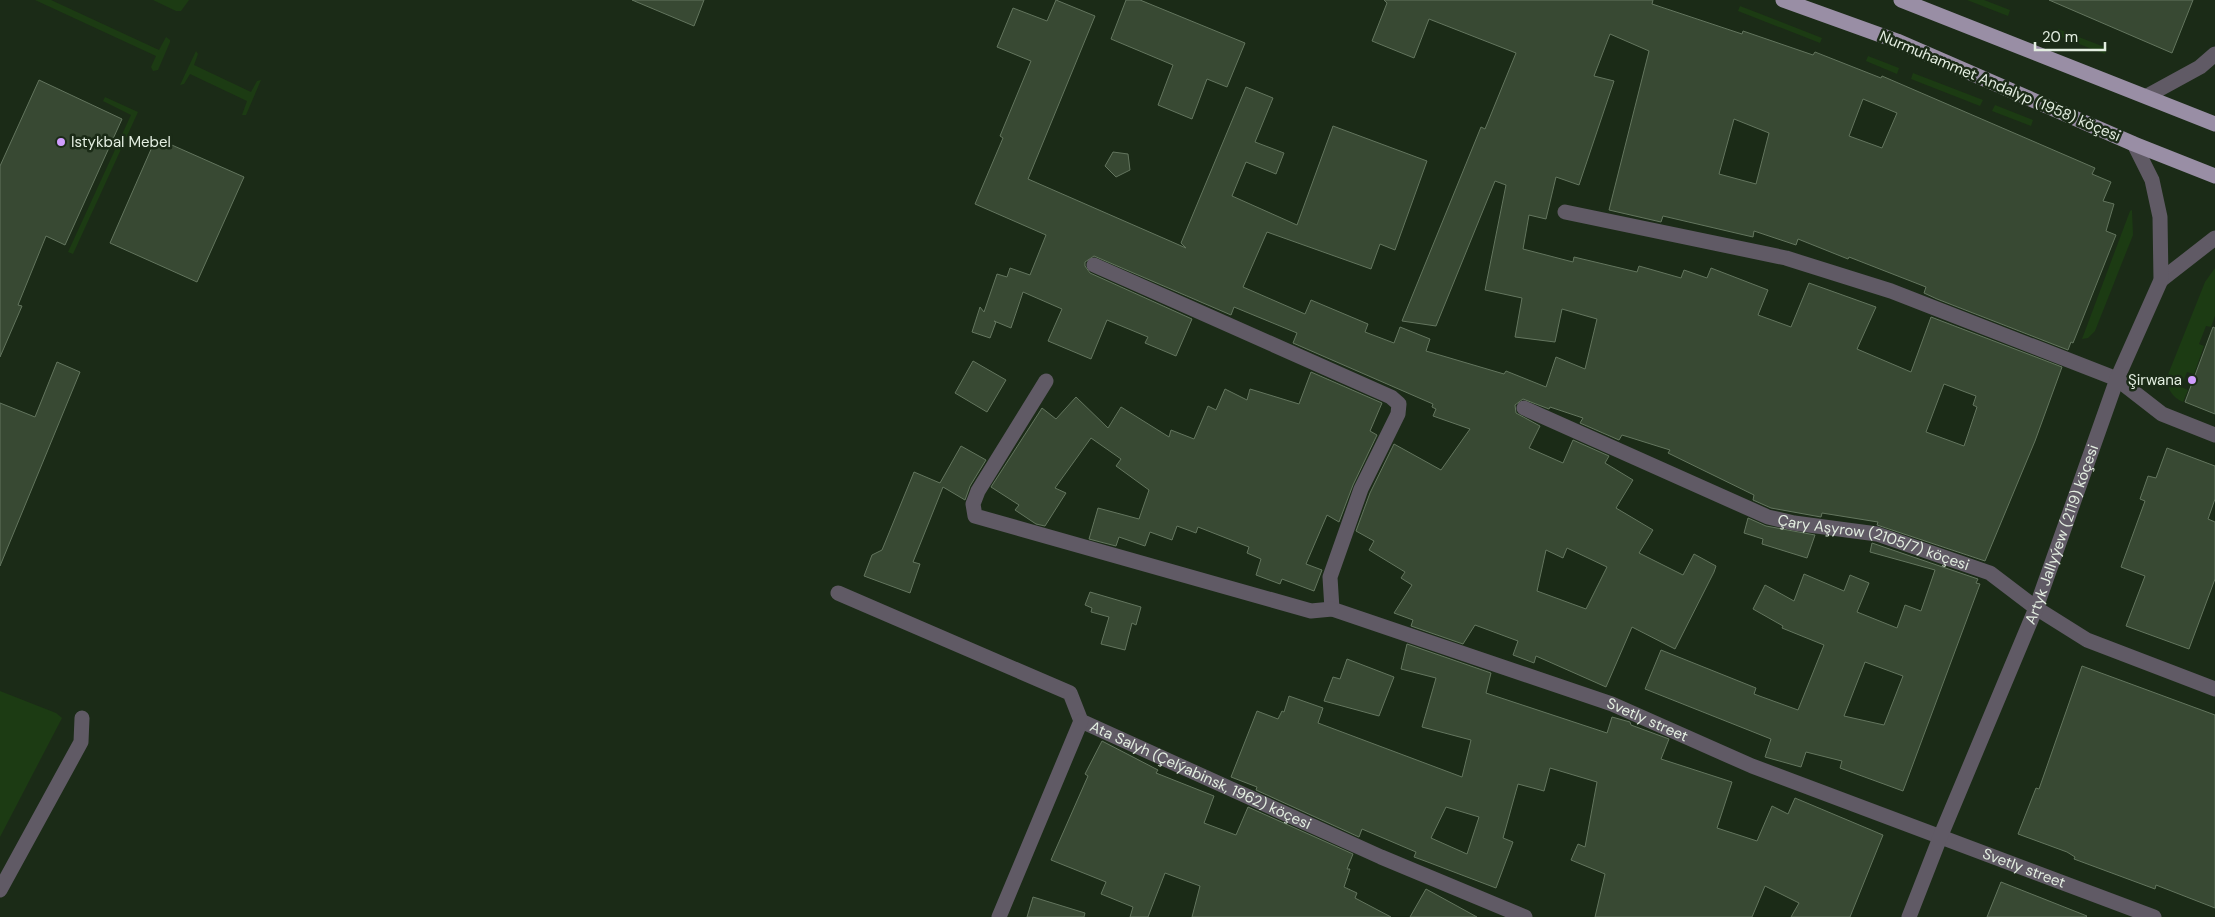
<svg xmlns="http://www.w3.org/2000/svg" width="2215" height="917" font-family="'DM Sans',sans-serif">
<rect width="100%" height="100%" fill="#1b2b17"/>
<g fill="#1c3b13">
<path d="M35 0H51L159 50 166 37 170 40V42L158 70 153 71 151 67 156 56Z"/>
<path d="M153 0H189L181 11H176Z"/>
<path d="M1967 0H1984L2010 10 2008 16Z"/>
<path d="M1740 6 1822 38 1820 43 1738 11Z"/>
<path d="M2058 29 2107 48 2105 54 2056 35Z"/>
<path d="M196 51 198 54 194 65 251 92 257 81 261 80 246 115H242L247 101 190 74 184 84 180 85Z"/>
<path d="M1868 56 1899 68 1897 74 1866 61Z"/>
<path d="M1913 73 1983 100 1980 106 1911 79Z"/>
<path d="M105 97 138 112 73 254 68 252 131 115 103 101Z"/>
<path d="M1995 105 2033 120 2031 126 1992 111Z"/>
<path d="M2132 210 2133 235 2095 331 2088 338 2082 339 2130 211Z"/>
<path d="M2215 268V316L2211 327 2206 326 2199 344 2204 346 2194 374 2187 372 2181 387 2188 390 2183 402C2172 397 2167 389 2167 377L2205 282Z"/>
<path d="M0 691 56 713 62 718 0 837Z"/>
</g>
<g fill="#384933" stroke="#63755e" fill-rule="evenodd">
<path d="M632 0H704L694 26Z"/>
<path d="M1056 0 1095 16 1028 179 1186 248 1181 243 1246 87 1273 98 1255 142 1284 153 1276 174 1246 162 1232 196 1297 225 1333 126 1427 161 1395 250 1380 244 1371 269 1267 232 1243 287 1305 314 1311 300 1368 324 1365 332 1394 343 1400 327 1430 339 1426 351 1504 374 1506 371 1546 387 1556 357 1585 369 1597 319 1562 309 1555 342 1515 337 1522 298 1485 290 1506 185 1495 181 1436 326 1402 321 1481 127 1485 129 1516 53 1429 19 1414 58 1372 41 1387 3 1384 0H1653L1652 4 1742 34 1743 31 1813 55 1815 52 1881 78 1882 76 2095 168 2092 174 2111 182 2103 201 2114 204 2106 231 2116 235 2073 343 2071 342 2068 350 1937 299 1924 293 1926 287 1849 257 1848 259 1798 239 1796 245 1754 231 1753 237 1663 216 1661 222 1609 210 1649 51 1610 34 1594 76 1614 81 1579 185 1556 177 1546 219 1529 215 1523 249 1573 262 1574 257 1637 272 1639 266 1681 278 1684 270 1707 278 1711 268 1768 290 1758 315 1791 327 1809 283 1876 307 1857 349 1911 372 1931 317 2062 367 2035 441 1985 561 1877 525 1878 522 1822 513 1821 517 1771 508 1753 500 1754 495 1668 453 1670 450 1622 435 1619 440 1580 423 1583 418 1550 407 1549 409 1523 399 1515 405 1516 413 1540 426 1529 448 1563 463 1573 440 1609 456 1605 463 1633 480 1616 508 1653 530 1639 553 1683 575 1694 554 1716 566 1714 572 1675 649 1632 627 1606 687 1536 656 1534 663 1513 655 1518 641 1475 625 1463 644 1411 626 1413 620 1394 613 1412 585 1401 578 1405 572 1369 550 1374 541 1356 531 1370 493 1394 444 1441 470 1470 429 1433 416 1436 409 1432 407 1433 404 1293 343 1297 333 1234 307 1231 315 1094 256 1085 262V266L1090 273 1192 319 1176 356 1145 343 1148 337 1107 320 1091 359 1048 341 1062 309 1023 292 1011 328 994 321 996 322 990 338 972 332 980 307 984 312 997 274 1007 277 1010 268 1030 275 1046 235 975 204 1003 138 1000 136 1031 61 997 47 1013 8 1047 21ZM1863 99 1897 113 1882 148 1849 136ZM1734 119 1769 133 1756 184 1719 174ZM1944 384 1976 396 1973 405 1977 407 1964 446 1926 432ZM1567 548 1607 567 1586 609 1537 591 1546 550 1563 558Z"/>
<path d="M1126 0H1140L1245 43 1227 87 1207 79 1192 119 1158 105 1173 65 1111 39Z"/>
<path d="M2049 0H2193L2172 53Z"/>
<path d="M39 80 122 119 65 245 46 236 18 305 22 306 0 357V166Z"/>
<path d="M156 138 244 177 197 282 110 243Z"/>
<path d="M1113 152 1128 154 1130 170 1116 177 1105 166Z"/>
<path d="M2213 327 2215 328V414L2185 402Z"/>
<path d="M973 361 1006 380 987 412 955 393Z"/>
<path d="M57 362 80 372 0 566V403L35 417Z"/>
<path d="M1311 372 1382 403 1370 431 1377 435 1353 485 1339 522 1327 515 1306 564 1322 570 1314 591 1282 579 1280 584 1256 575 1261 559 1247 553 1249 547 1198 527 1196 533 1177 526 1172 540 1150 532 1145 546 1119 537 1116 546 1089 539 1098 508 1139 519 1149 490 1116 466 1121 459 1091 438 1055 488 1066 493 1045 526 1036 524 1015 510 1019 505 991 487 1042 408 1056 419 1076 397 1108 428 1121 407 1169 437 1171 430 1194 439 1208 406 1216 410 1225 389 1247 400 1250 389 1299 404Z"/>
<path d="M961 446 986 460 970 486 965 500 943 487 913 562 920 564 910 593 864 576 872 555 882 550 914 472 940 483Z"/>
<path d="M2167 448 2215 466V499L2208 519 2215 522V579L2189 649 2126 626 2145 576 2121 567 2145 501 2140 499 2148 476 2156 478Z"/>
<path d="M1748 518 1766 526 1815 535 1807 558 1762 544 1763 539 1744 533Z"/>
<path d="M1872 543 1978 579 1976 583 1980 584 1903 791 1840 768 1842 761 1806 752 1801 767 1765 757 1771 739 1645 689 1661 650 1756 688 1754 694 1798 710 1824 645 1782 628 1783 626 1753 609 1765 585 1794 601 1804 574 1844 591 1850 575 1869 583 1857 612 1897 628 1905 605 1921 611 1935 570 1870 552ZM1865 662 1903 676 1884 725 1844 716Z"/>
<path d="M1090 592 1141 607 1136 625 1132 623 1125 650 1101 644 1109 617 1091 612 1092 608 1085 605Z"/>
<path d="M1407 644 1491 673 1486 693 1607 733 1612 717 1630 722 1631 725 1669 739 1661 759 1732 782 1717 828 1757 841 1772 806 1788 814 1795 798 1883 835 1850 917H1791L1799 903 1765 886 1752 917H1595L1605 874 1571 860 1578 844 1585 847 1597 782 1550 768 1544 791 1518 784 1503 838 1513 842 1496 888 1425 861 1414 857 1416 852 1362 829 1359 837 1256 790 1257 787 1231 777 1257 711 1278 719 1282 711 1284 712 1289 696 1323 708 1318 723 1462 777 1471 740 1422 727 1436 678 1401 669ZM1446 807 1479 817 1467 854 1431 838Z"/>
<path d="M1347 659 1394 677 1379 716 1324 701 1333 677 1340 679Z"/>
<path d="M2082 666 2215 715V908L2156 885 2155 889 2074 859 2075 857 2067 852 2018 834 2036 788 2039 789Z"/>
<path d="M1102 741 1158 770 1156 773 1214 796 1204 823 1236 835 1248 807 1353 854 1347 869H1350L1344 887 1357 893 1355 898 1391 917H1192L1200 886 1165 873 1148 917H1130L1133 907 1101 894 1106 882 1051 860 1088 776 1085 774Z"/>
<path d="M2001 882 2087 916 2086 917H1987Z"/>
<path d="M1426 889 1477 917H1410Z"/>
<path d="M1033 897 1085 913 1084 917H1027Z"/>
</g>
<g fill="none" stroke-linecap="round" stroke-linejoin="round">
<g stroke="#605a65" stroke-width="15">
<path d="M2147 96 2200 67 2215 54"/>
<path d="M1565 212 1786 258 1891 291 2117 379 2162 414 2215 435"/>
<path id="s1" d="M1094 265 1391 397 1399 404 1398 414 1361 489 1330 577 1332 609 1612 704 1752 766 2154 917"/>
<path d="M2161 280 2215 238"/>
<path d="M1046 381 978 491 973 504 975 516 1311 611 1332 609"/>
<path id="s2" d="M1524 408 1768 517 1794 523 1877 534 1990 573 2036 608 2087 640 2215 689"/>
<path id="s3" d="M838 593 1070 693 1081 721 1381 857 1525 917"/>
<path d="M0 890 81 742 82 718"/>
<path d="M999 917 1081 721"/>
<path id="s4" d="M1909 917 1941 835 2036 608 2117 379 2161 280 2160 217 2152 180 2134 144"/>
</g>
<g stroke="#998ea5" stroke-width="15">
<path d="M1783 0 1897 41 2134 144 2215 176"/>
<path d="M1901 0 2215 124"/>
</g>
</g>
<g fill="#d09dfe" stroke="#1b2b17" stroke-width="2">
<circle cx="61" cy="142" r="5"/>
<circle cx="2192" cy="380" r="5"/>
</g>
<g text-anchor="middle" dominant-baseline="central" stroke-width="5" stroke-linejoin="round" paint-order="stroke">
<g font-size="15" fill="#e3eee1" stroke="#1b2b17">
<text transform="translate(2000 86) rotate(23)">Nurmuhammet Andalyp (1958) köçesi</text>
<text stroke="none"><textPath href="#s4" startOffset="412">Artyk Jallyýew (2119) köçesi</textPath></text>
<text stroke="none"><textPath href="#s2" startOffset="376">Çary Aşyrow (2105/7) köçesi</textPath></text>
<text stroke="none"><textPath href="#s1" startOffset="889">Svetly street</textPath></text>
<text stroke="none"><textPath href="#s3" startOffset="414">Ata Salyh (Çelýabinsk, 1962) köçesi</textPath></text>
<text stroke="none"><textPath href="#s1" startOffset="1294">Svetly street</textPath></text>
</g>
<g font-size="15" fill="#e3eee1" stroke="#1b2b17" text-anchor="start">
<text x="71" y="142">Istykbal Mebel</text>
<text x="2182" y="380" text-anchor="end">Şirwana</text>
</g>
</g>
<path d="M2035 42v8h70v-8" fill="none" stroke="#e3eee1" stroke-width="2.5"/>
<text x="2042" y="42" font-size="15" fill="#e3eee1" stroke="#1b2b17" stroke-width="4" paint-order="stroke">20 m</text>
</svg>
